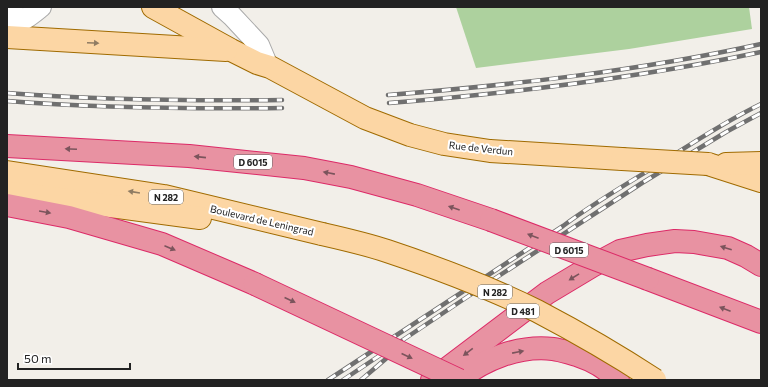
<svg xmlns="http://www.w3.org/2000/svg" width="768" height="387" font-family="Commissioner,sans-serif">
<rect width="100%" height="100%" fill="#f2efe9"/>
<path fill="#add19e" d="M456 7H749L752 29 629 49 476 68Z"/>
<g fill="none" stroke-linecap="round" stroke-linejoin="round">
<g stroke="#a9a9a9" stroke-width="22">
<g id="minor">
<path d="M222 7 232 16 259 45 267 64"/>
<path d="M7 11 13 7"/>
<path d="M7 25C21 24 31 15 41 7"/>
</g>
</g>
<g stroke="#a06b00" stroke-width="24">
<g id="major">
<path d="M153 7 231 50 257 63 270 67 365 118 410 135 444 144 490 151 622 159"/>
<path d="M7 37 226 50"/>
<path d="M708 164 761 181"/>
<path d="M726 164 761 163"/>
<path d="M7 172 164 196 322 234"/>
<path d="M7 193 29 195 200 218"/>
</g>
</g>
<g stroke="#dc2a67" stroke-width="24">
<g id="highway">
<path d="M7 146 189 156 304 168 351 177 417 195 491 220"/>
<path d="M7 205 69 217 162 244 255 284"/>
<path d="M648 279 761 322"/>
<path d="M432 380 547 293 592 266 620 251 647 245 675 241 694 242 728 248 746 256 761 265"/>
<path d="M458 380C484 359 519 345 553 349 561 350 569 353 577 355 592 360 607 368 618 380"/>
</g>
</g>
<use href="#minor" stroke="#fff" stroke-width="20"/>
<use href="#major" stroke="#fcd6a4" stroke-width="22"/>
<use href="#highway" stroke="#e892a2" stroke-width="22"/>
<g stroke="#707070" stroke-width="4.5">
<g id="rail">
<path d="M7 93C98 100 190 101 282 100"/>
<path d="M388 95C513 85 638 71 761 44"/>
<path d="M7 101C98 108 190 109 282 108"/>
<path d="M389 103C514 93 638 78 761 52"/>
<path d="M328 380 563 226C594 203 628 183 661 163 694 142 726 121 761 104"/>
<path d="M343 380 491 281 642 183 726 132 761 113"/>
<path d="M361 380 395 351"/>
</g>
</g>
<use href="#rail" stroke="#fff" stroke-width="3" stroke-dasharray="9" stroke-linecap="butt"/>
<g stroke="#a06b00" stroke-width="24" stroke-linecap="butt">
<g id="major-bridge">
<path d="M622 159 708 164"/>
<path d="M322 234C344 239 366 244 387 251 438 268 489 287 537 311 577 332 617 355 655 380"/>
</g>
</g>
<g stroke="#dc2a67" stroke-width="24" stroke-linecap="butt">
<g id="highway-bridge">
<path d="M491 220 648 279"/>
<path d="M255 284 459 380"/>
</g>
</g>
<use href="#major-bridge" stroke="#fcd6a4" stroke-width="22"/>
<use href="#highway-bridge" stroke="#e892a2" stroke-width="22"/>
</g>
<defs><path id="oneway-solid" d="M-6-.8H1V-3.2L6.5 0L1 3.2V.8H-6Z"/></defs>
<g fill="#8f7c63">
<use href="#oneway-solid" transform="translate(93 43) rotate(3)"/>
<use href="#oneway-solid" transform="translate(134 192) rotate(-171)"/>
</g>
<g fill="#7b545c">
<use href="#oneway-solid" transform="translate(71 149) rotate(-177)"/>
<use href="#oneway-solid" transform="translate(200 157) rotate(-174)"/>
<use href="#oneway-solid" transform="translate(329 173) rotate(-169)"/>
<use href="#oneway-solid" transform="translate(454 208) rotate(-161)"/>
<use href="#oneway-solid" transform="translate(45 212) rotate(10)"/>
<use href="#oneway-solid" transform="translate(533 236) rotate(-159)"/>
<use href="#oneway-solid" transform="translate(170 248) rotate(23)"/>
<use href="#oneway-solid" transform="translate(726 248) rotate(-163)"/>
<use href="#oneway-solid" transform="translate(574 277) rotate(148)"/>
<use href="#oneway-solid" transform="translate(290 300) rotate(25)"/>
<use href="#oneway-solid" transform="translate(725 309) rotate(-159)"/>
<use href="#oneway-solid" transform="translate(468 352) rotate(143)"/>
<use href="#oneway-solid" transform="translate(518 352) rotate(-11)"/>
<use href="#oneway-solid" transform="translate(407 356) rotate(25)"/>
</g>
<g text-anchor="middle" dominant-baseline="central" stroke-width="4" stroke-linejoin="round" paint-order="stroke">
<g fill="#fff" stroke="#646464" stroke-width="1">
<rect x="234" y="155" width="38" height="14" rx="3"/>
<rect x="149" y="190" width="34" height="14" rx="3"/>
<rect x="550" y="243" width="38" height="14" rx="3"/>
<rect x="478" y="285" width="34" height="14" rx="3"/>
<rect x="507" y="304" width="32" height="14" rx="3"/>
</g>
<g font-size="9" font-weight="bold" fill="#222">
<text x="253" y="162">D 6015</text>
<text x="166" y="197">N 282</text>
<text x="569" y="250">D 6015</text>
<text x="495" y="292">N 282</text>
<text x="523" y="311">D 481</text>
</g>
<g font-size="10" fill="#222" stroke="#fff">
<text transform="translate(481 148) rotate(6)">Rue de Verdun</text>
<text transform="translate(262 220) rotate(13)">Boulevard de Leningrad</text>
</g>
</g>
<rect width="768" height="387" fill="none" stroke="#222222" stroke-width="16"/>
<path d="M18 363v6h112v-6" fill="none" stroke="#222222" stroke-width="2"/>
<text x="24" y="363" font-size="12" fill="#222222" stroke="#ffffff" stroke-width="3" paint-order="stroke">50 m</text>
</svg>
